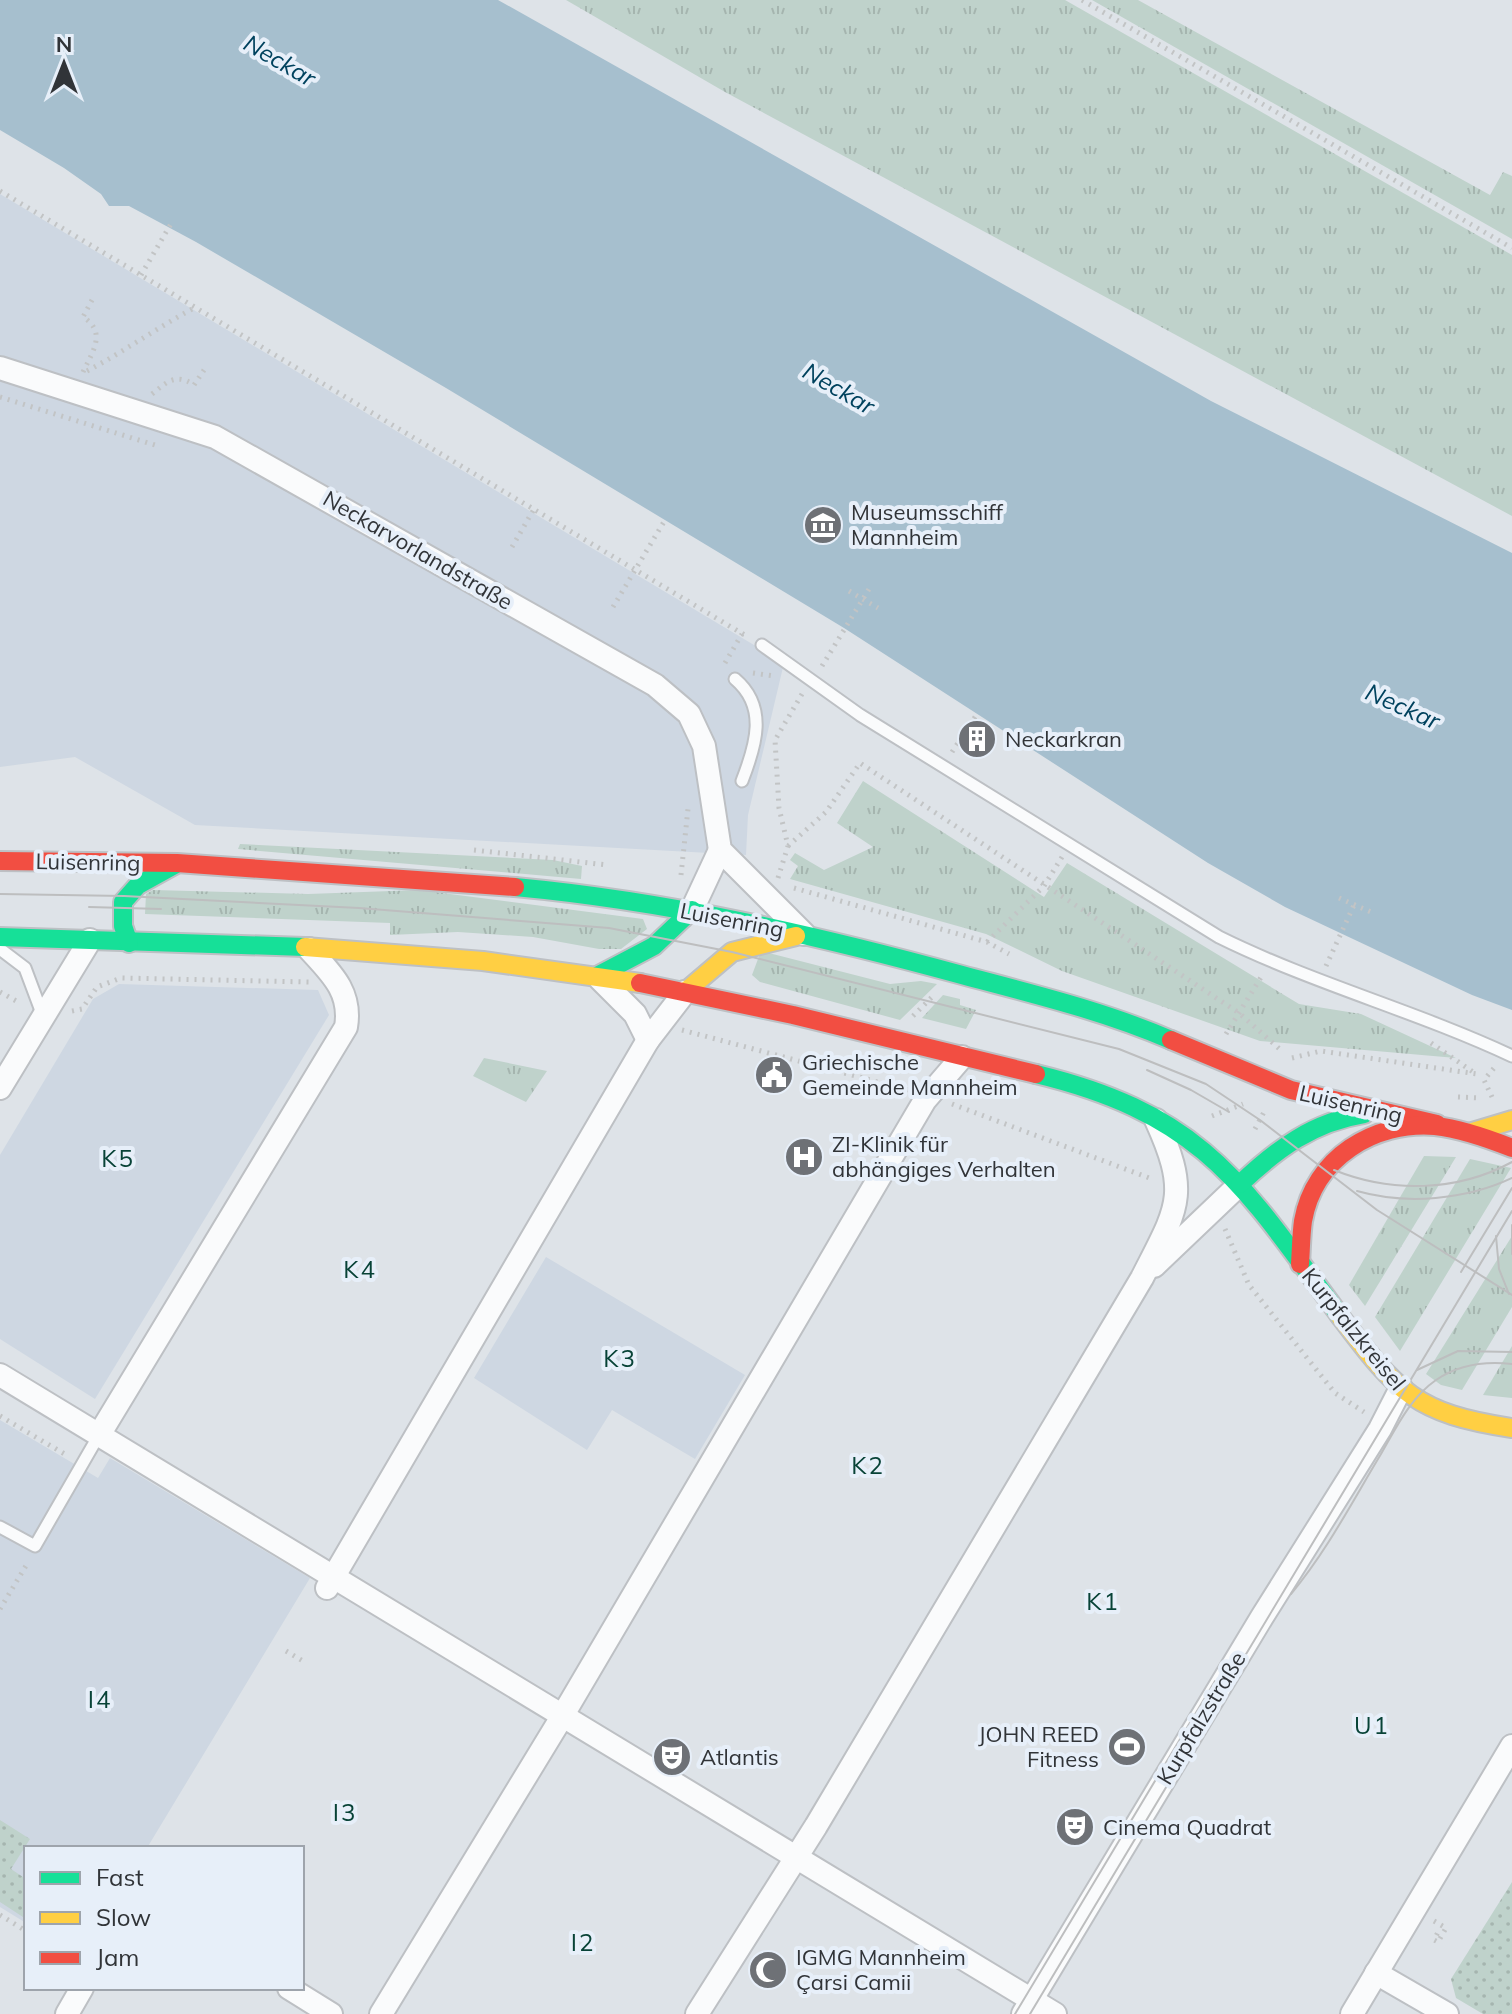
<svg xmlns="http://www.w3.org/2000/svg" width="1512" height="2014" font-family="Mulish,sans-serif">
<defs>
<pattern id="grass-tufts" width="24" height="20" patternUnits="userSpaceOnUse" patternTransform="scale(2)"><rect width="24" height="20" fill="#bfd2cb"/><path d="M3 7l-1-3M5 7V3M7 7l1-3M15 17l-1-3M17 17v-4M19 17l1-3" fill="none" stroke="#a5b5af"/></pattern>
<pattern id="park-dots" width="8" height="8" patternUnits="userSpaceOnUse" patternTransform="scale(2)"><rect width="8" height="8" fill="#bfd2cb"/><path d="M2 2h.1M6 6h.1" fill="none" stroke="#a5b5af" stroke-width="1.8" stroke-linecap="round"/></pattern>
</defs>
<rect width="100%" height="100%" fill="#dee3e8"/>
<g fill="#ced7e2">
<path d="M0 194 784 663 748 815 746 855 195 825 75 757 0 767Z"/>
<path d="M119 984 318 990 329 1015 95 1399 0 1339V1155L93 999Z"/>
<path d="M546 1257 745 1375 695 1459 612 1410 587 1450 474 1378Z"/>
<path d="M0 1420 98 1478 110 1458 310 1578 147 1848H26V1923L0 1907Z"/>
</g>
<g fill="url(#grass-tufts)">
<path d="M566 0H1065L1512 255V516L725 92Z"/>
<path d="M1092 0H1138L1490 195 1503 172 1512 176V239Z"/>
<path d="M863 781 1044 897 1067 863 1299 1004 1361 1014 1456 1058 1260 1041 1062 971 986 934 790 879 798 866 790 860 795 853 824 870 873 847 837 823Z"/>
<path d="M240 844 553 860 582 866 581 879 238 849Z"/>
<path d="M153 890 308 894 419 890 643 919 647 929 621 949H599L533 937 458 932 390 935V923L145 914 146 894Z"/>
<path d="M761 951 890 984 921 981 937 984 900 1020 760 982 752 975Z"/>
<path d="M943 995 960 999V1005L976 1010 966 1029 922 1018Z"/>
<path d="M484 1058 547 1071 526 1102 473 1076Z"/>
<path d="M1424 1156 1456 1157 1365 1306 1349 1285Z"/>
<path d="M1470 1159 1511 1168 1400 1351 1375 1317Z"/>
<path d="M1512 1236V1307L1462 1390 1441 1385 1426 1374Z"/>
<path d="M1512 1346V1398L1483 1395Z"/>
</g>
<g fill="url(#park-dots)">
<path d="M0 1820 30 1839 11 1869 26 1879V1919L0 1902Z"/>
<path d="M1512 1882V2014H1483L1456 1998 1451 1979Z"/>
</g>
<path fill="#a6bfce" d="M0 0H498L1211 401 1512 553V1010L1472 995 1285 907 1208 863 844 628 446 388 196 242 129 206H109L101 194 64 168 0 130Z"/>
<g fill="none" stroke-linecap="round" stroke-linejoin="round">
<g stroke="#bdc0c4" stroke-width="15">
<g id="lane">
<path d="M762 645 860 715 1219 937C1314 984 1416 1011 1512 1056"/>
<path d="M735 679C768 707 756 745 742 781"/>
<path d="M0 949 25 968 43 1016"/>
<path d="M0 1527 35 1546 99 1435"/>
</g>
</g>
<g stroke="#bdc0c4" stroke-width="26">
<g id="street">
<path d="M0 368 215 437 655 685 689 714 704 746 720 850 804 934"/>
<path d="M692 910 720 850"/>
<path d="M600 979 635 1014 648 1040"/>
<path d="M0 1088 90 940"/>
<path d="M1154 1266 1240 1184"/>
<path d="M0 1375 1055 2014"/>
<path d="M99 1435 346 1027C352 992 331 973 309 949"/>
<path d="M327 1588 648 1040 685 992"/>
<path d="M1376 1973 1447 2014"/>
<path d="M289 1988 331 2014"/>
<path d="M67 2014 82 1988"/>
<path d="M381 2014 557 1725 925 1100 962 1057"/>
<path d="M697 2014 816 1826 1142 1278C1178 1207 1190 1195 1156 1120"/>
<path d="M1023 2014 1262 1617 1380 1429 1401 1388"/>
<path d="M1352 2014 1512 1746"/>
</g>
</g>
<g stroke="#bdc0c4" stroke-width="22">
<g id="fast">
<path d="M515 887C667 901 816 935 962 975 1033 994 1104 1011 1171 1040"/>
<path d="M0 937 305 947"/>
<path d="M129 943 123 926V902L138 885 176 864"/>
<path d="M597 976 654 946 692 910"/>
<path d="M1036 1074C1205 1115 1243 1185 1340 1316"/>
<path d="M1240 1184C1277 1149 1313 1122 1364 1114"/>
</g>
</g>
<g stroke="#bdc0c4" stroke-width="22">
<g id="slow">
<path d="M305 947 483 961 640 983"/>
<path d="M685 992 732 952 796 936"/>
<path d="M1472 1132 1512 1120"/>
<path d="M1340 1316C1397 1392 1416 1414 1512 1428"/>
</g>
</g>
<g stroke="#bdc0c4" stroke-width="22">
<g id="jam">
<path d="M0 861 177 863 515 887"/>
<path d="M640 983 793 1015 1036 1074"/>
<path d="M1171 1040 1291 1090 1437 1124"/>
<path d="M1300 1264C1301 1250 1301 1235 1303 1221 1314 1158 1374 1121 1435 1126 1462 1129 1487 1138 1512 1148"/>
</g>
</g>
<g stroke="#c2c4c5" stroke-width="5" stroke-dasharray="2 6" stroke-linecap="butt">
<path d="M1082 0 1512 248"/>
<path d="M0 191 748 637"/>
<path d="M141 275 172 222"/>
<path d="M87 371C125 351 158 327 196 307"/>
<path d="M83 372C93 351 107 332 83 317L92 300"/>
<path d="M152 394C166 383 175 372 194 385L204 370"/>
<path d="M0 397 158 446"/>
<path d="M512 547 534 509"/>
<path d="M849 591 878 608"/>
<path d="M613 607 665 520"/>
<path d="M725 663 742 634"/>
<path d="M822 666 869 589"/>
<path d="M753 673 774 676"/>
<path d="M952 752 977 714"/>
<path d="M788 846 826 812 860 763 1239 1013 1283 1052"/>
<path d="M474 850 607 865"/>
<path d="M681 875 688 809"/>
<path d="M778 878 788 846 779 808 775 740 802 694"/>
<path d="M794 888 987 942 1009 954"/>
<path d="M1339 898 1371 912"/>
<path d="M987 942 1044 886 1062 857"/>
<path d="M1326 966 1354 905"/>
<path d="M0 992 18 1002"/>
<path d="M72 1011 82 1009 97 987 121 978 309 982"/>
<path d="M913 1016 932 997"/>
<path d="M682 1030 908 1090"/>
<path d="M1226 1034 1263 974"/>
<path d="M1431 1043 1476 1074"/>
<path d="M1292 1058 1321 1051 1477 1074"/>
<path d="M1458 1097 1480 1098"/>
<path d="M1492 1097 1484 1080 1494 1068"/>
<path d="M952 1104 1152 1179"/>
<path d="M1212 1116 1243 1104"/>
<path d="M1255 1129 1265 1110"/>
<path d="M1225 1229 1249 1285 1335 1393 1364 1412"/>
<path d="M0 1416 68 1456"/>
<path d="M0 1609 27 1564"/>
<path d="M286 1651 303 1661"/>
<path d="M0 1915 26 1931"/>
<path d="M1434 1921 1446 1928 1438 1942 1434 1940 1439 1930"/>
</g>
<use href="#lane" stroke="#fafbfc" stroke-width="11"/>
<use href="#street" stroke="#fafbfc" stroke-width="22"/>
<use href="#fast" stroke="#16e098" stroke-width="18"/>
<use href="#slow" stroke="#ffcf43" stroke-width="18"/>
<use href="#jam" stroke="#f24e42" stroke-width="18"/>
<g stroke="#bdbebf" stroke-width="2">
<path d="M0 894 124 896 359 908 609 928 732 952 1119 1049 1206 1084 1260 1120 1377 1210 1512 1295"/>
<path d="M89 907 161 909"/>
<path d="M1147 1070 1191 1090 1229 1112"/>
<path d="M1334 1170C1391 1193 1457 1192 1512 1162"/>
<path d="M1357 1191C1406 1205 1466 1200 1512 1178"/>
<path d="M1512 1225V1254"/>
<path d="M1496 1236 1499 1269 1509 1294"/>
<path d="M1461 1272 1512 1188"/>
<path d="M1417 1370 1458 1351 1512 1352"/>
<path d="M1291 1594C1327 1551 1352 1502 1381 1454 1396 1428 1410 1398 1436 1380 1458 1365 1485 1361 1512 1364"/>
<path d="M1015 2014 1215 1681"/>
<path d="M1030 2014 1512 1211"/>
</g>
</g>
<defs>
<g id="museum-disc" transform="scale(2)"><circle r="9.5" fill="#6e7176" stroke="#e7eff9"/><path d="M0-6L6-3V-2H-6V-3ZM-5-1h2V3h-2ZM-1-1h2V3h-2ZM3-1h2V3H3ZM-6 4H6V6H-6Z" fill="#fff"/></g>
<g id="building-disc" transform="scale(2)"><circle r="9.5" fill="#6e7176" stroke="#e7eff9"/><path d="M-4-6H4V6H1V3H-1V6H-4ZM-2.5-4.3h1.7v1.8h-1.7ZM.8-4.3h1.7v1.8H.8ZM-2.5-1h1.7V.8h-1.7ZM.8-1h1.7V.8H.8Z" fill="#fff"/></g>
<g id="civic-disc" transform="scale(2)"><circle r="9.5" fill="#6e7176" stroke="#e7eff9"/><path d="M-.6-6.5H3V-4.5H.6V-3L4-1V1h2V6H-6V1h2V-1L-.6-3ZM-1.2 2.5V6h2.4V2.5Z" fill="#fff"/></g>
<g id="hospital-disc" transform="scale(2)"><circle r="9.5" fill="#6e7176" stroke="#e7eff9"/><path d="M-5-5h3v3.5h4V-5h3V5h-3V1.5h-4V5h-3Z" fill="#fff"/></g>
<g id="stadium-disc" transform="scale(2)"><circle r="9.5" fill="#6e7176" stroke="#e7eff9"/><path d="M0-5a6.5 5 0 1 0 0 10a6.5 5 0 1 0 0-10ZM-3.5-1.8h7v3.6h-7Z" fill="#fff"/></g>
<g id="theatre-disc" transform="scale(2)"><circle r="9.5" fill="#6e7176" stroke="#e7eff9"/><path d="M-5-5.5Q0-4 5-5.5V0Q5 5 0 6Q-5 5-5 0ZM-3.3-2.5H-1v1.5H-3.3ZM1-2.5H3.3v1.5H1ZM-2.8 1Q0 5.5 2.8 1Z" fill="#fff"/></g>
<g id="mosque-disc" transform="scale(2)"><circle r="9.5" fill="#6e7176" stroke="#e7eff9"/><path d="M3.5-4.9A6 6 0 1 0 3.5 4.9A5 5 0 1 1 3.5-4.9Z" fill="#fff"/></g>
</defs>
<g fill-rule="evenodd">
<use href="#museum-disc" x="823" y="525"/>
<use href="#building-disc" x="977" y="739"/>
<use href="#civic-disc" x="774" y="1075"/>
<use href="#hospital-disc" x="804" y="1157"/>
<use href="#stadium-disc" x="1127" y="1747"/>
<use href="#theatre-disc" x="672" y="1757"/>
<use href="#theatre-disc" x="1075" y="1827"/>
<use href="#mosque-disc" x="768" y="1970"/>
</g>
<g text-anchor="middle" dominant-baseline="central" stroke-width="8" stroke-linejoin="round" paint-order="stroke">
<g font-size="22" fill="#313438" stroke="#e7eff9" text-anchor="start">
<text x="851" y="512">Museumsschiff<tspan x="851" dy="25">Mannheim</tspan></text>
<text x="1005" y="739">Neckarkran</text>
<text x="802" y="1062">Griechische<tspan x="802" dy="25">Gemeinde Mannheim</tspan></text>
<text x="832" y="1144">ZI-Klinik für<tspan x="832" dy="25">abhängiges Verhalten</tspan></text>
<text x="1099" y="1734" text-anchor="end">JOHN REED<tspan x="1099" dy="25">Fitness</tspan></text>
<text x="700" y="1757">Atlantis</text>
<text x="1103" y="1827">Cinema Quadrat</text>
<text x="796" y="1957">IGMG Mannheim<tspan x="796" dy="25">Çarsi Camii</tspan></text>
</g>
<g font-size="22" fill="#313438" stroke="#e7eff9">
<text transform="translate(418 550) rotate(30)">Neckarvorlandstraße</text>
<text transform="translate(88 862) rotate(1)">Luisenring</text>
<text transform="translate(732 920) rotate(11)">Luisenring</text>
<text transform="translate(1351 1104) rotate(13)">Luisenring</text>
<text transform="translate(1354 1329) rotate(51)">Kurpfalzkreisel</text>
<text transform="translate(1201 1718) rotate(-59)">Kurpfalzstraße</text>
</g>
<g font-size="24" font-style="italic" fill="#00425e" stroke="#e7eff9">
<text transform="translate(280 60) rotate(30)">Neckar</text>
<text transform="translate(839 388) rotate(30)">Neckar</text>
<text transform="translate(1403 706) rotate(24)">Neckar</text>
</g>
<g font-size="24" letter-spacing="2" fill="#084337" stroke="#e7eff9">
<text x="118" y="1158">K5</text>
<text x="360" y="1269">K4</text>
<text x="620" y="1358">K3</text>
<text x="868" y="1465">K2</text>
<text x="1103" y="1601">K1</text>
<text x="100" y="1699">I4</text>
<text x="1372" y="1725">U1</text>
<text x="345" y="1812">I3</text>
<text x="583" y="1942">I2</text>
</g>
</g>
<rect x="24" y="1846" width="280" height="144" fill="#e7eff9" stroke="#9ea4ac" stroke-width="2"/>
<rect x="40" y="1872" width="40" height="12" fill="#16e098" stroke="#9ea4ac" stroke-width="2"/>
<text x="96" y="1886" font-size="24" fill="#313438">Fast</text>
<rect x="40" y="1912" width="40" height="12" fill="#ffcf43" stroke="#9ea4ac" stroke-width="2"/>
<text x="96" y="1926" font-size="24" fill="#313438">Slow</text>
<rect x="40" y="1952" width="40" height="12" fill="#f24e42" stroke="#9ea4ac" stroke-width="2"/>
<text x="96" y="1966" font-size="24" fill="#313438">Jam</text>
<g transform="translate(64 64)" stroke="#e7eff9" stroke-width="6" paint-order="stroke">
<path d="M0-6L14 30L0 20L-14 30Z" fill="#313438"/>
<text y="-12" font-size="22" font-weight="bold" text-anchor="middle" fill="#313438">N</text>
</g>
</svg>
